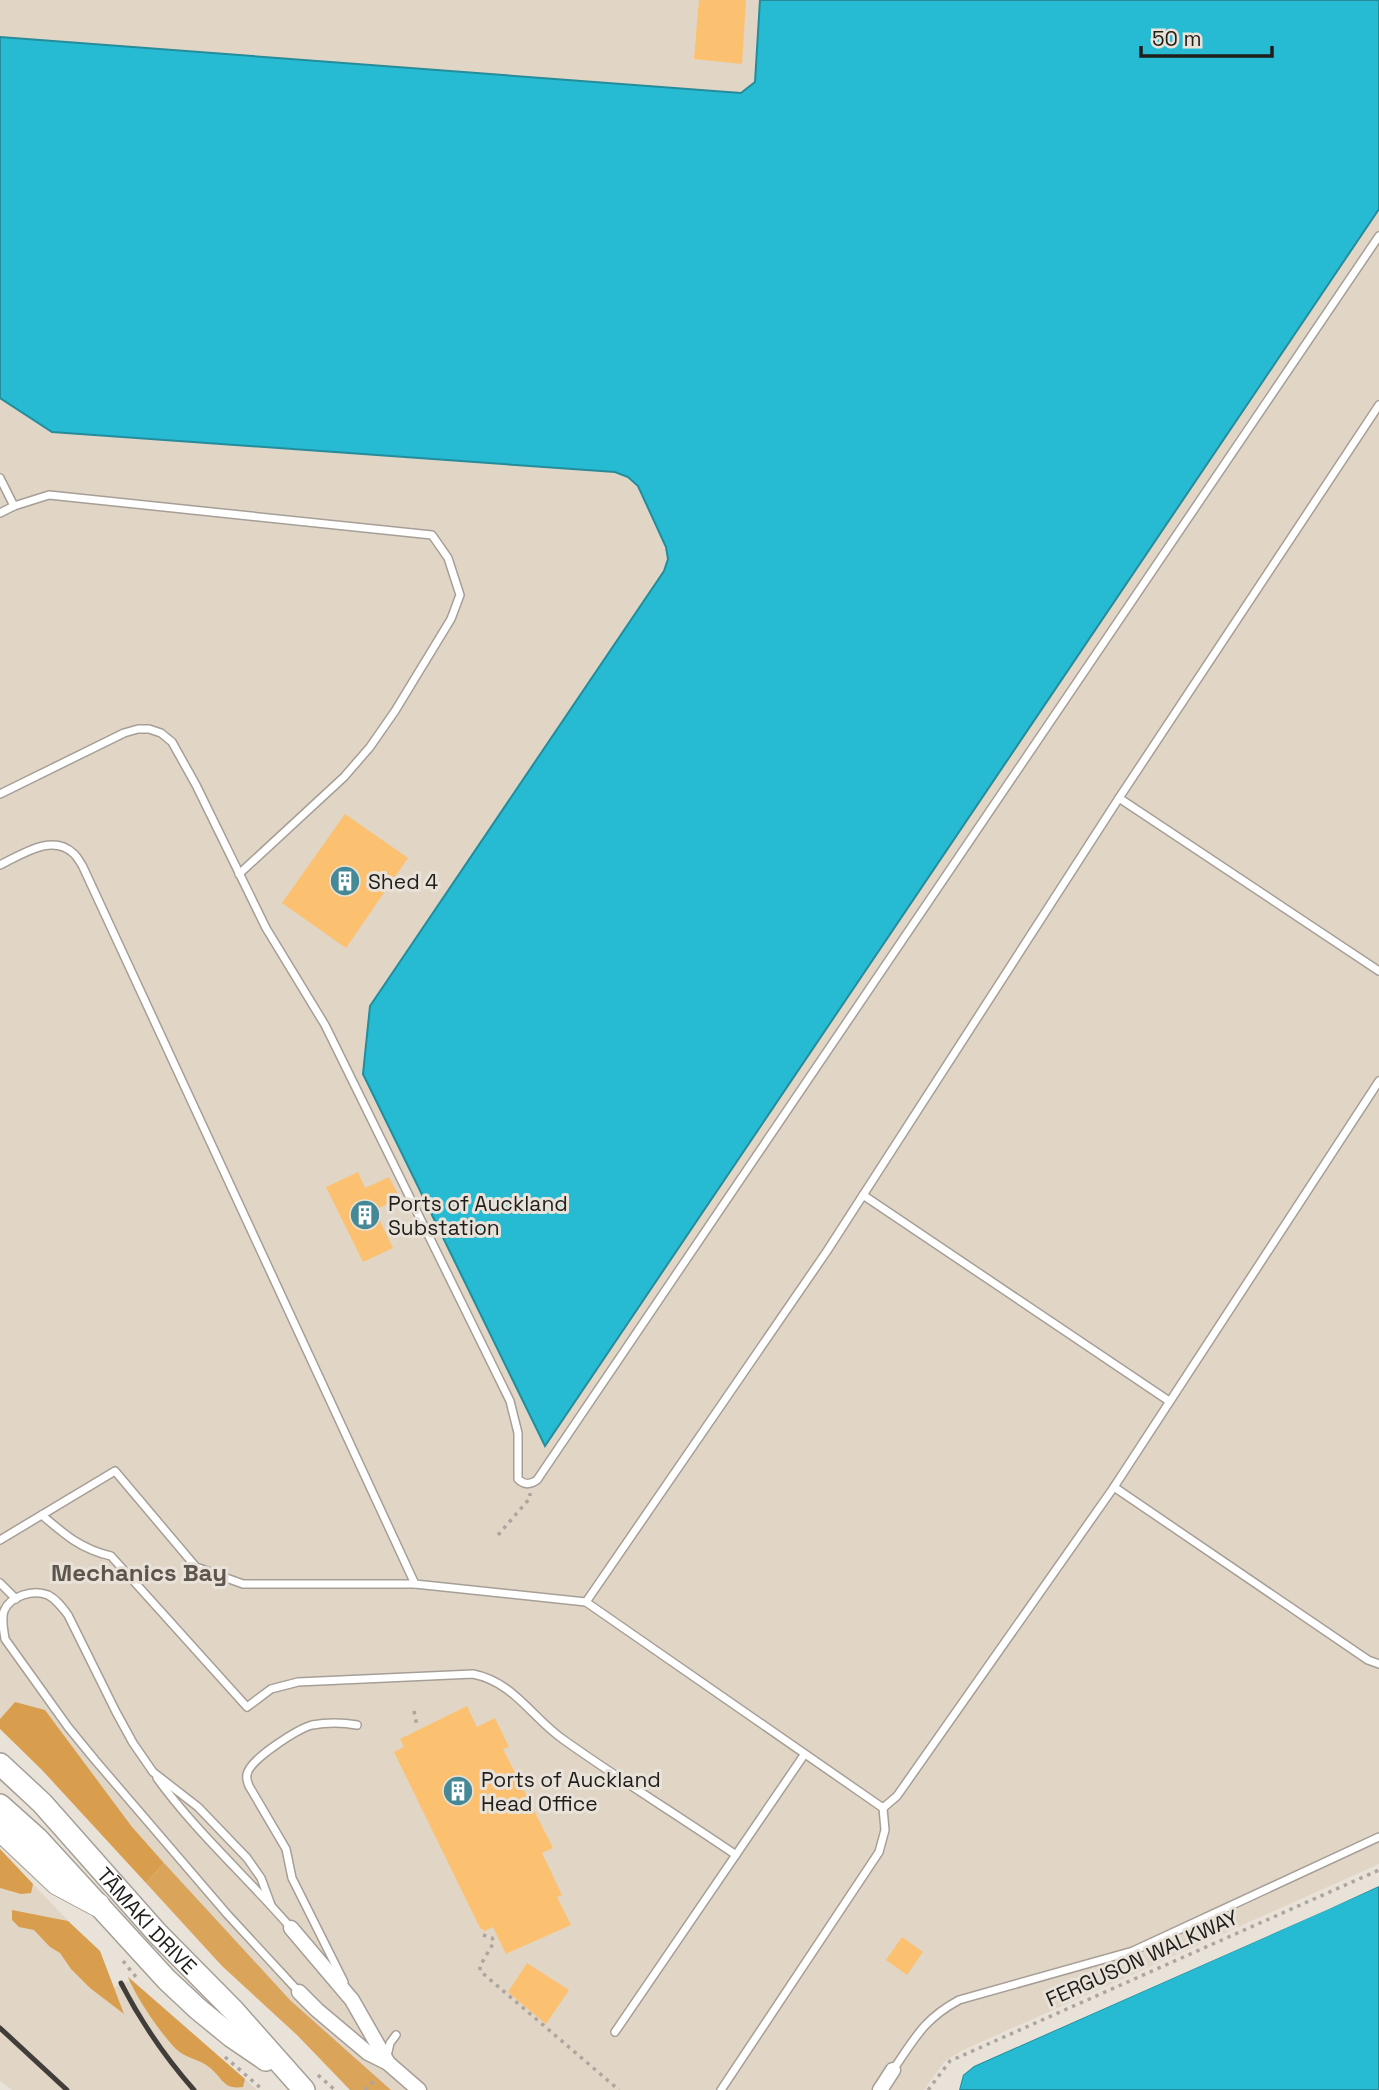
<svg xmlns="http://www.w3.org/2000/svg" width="1379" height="2090" font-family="'Space Grotesk',sans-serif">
<rect width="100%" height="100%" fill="#e9e2d9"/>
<g fill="#e1d5c6">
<path d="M0 0H760L755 82 742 93 0 37Z"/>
<path d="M1379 209V1864L961 2051 944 2062 924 2090H391L290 2000 15 1702 0 1719V398L52 432 615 472 628 477 637 486 666 547 668 559 664 571 370 1007 363 1074 545 1445Z"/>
<path d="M0 1849 70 1923 100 1951 114 1987 129 1981 128 1976 257 2090H12L0 2081Z"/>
</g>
<path fill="#daa45a" d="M164 1863 290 2000 391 2090H350L297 2035 222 1966 146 1883Z"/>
<g fill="#d89e4d">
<path d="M15 1702 45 1710 132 1827 164 1863 146 1883 42 1770 0 1729V1719Z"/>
<path d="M0 1849 33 1884 31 1893 21 1894 0 1888Z"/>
<path d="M12 1910 68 1921 100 1951 124 2014 90 1988 71 1969 60 1953 50 1947 34 1930 19 1927 12 1920Z"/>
<path d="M128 1977 245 2079 243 2087C223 2090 223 2078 209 2067 199 2059 185 2058 176 2049 160 2033 136 1997 128 1977Z"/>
</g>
<g fill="#26bbd2" stroke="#248c9b" stroke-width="2">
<path d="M760 0H1379V209L545 1446 363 1074 370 1006 664 571 668 559 666 547 638 486 628 477 615 472 52 432 0 398V37L741 93 755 82Z"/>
<path d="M1379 1886V2090H959L963 2075 974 2066Z"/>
</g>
<path fill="#e9e2d9" d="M1379 1882V1886L1329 1909 974 2066 963 2075 959 2090H955L960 2073 965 2066 972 2062Z"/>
<g fill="#fcc170">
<path d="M699 0H746L742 64 694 59Z"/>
<path d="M345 814 408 858 346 948 282 903Z"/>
<path d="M358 1172 365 1188 389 1177 400 1198 375 1210 393 1248 363 1262 326 1187Z"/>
<path d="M467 1706 477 1727 495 1718 509 1747 503 1749 553 1848 542 1853 562 1895 557 1897 571 1925 506 1954 493 1927 485 1931 480 1928 394 1752 404 1747 400 1739Z"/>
<path d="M902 1937 923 1952 907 1975 886 1960Z"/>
<path d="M527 1963 569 1990 546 2024 508 1992Z"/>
</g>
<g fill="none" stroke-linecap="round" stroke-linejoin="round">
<g stroke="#a69f97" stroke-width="10">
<g id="service">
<path d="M0 478 14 506"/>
<path d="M0 513 14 506 49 495 432 535 448 558 460 595 451 619 395 711 370 747 344 777 239 874"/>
<path d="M0 794 124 733 138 729H149L161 733 172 742 196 785 266 928 325 1025 510 1401 518 1433V1479C524 1485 530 1485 537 1480L1379 236"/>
<path d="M1119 798 1379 971"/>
<path d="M0 865C21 855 52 833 73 853 77 856 80 862 83 867L415 1584 586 1602 883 1808 897 1796 1114 1487 1368 1660 1379 1664"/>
<path d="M863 1195 1169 1401"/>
<path d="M1114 1487 1379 1081"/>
<path d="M42 1515C65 1535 81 1549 111 1556L247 1707 271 1689 298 1682 473 1674C514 1682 532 1718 564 1740 620 1780 679 1816 736 1855"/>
<path d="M0 1540 115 1471 196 1567 243 1584H415"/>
<path d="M0 1583 16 1599"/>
<path d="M586 1602 827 1251 1119 798 1379 405"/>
<path d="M157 1778C196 1832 247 1877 291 1928"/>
<path d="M271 1905 261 1878 247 1858 198 1807 153 1772 133 1743 116 1712 68 1615C62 1607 56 1599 48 1595 33 1589 10 1596 4 1611 1 1620 4 1631 5 1639L68 1727 95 1760 227 1914 299 1992"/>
<path d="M344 1982 292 1878 286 1849 249 1786C248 1783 246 1779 247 1775 248 1760 298 1729 312 1725 328 1722 341 1722 357 1725"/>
<path d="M615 2032 804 1755"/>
<path d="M387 2056 390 2043 396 2035"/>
<path d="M893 2070C915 2038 924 2019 959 2000L1133 1951 1379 1837"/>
<path d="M721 2090 879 1852 885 1830 883 1808"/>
</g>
</g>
<g stroke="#a69f97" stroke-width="17">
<g id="minor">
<path d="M291 1928 352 2000 388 2063"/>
<path d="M299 1992 317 2010 368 2053 388 2063 419 2090"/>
<path d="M880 2090 893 2070"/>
</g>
</g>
<g stroke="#a69f97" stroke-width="24">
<g id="primary">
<path id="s1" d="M0 1764 42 1803 157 1933 234 2011 304 2090"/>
<path d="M0 1805 38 1839 167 1980 198 2009 231 2036 266 2060"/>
</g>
</g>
<g stroke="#a69f97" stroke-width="25">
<path id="trunk" d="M0 1829 57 1883 98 1905"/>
</g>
<g stroke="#aca69f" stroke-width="3.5" stroke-dasharray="3.5 5" stroke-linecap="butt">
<path d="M498 1535 530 1498V1493"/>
<path d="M414 1711 417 1726"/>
<path d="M483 1935 492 1938 494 1942 480 1966V1971L619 2090"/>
<path d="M123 1961 136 1977"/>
<path d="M225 2057 263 2090"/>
<path d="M318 2075 335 2090"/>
<path d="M365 2090 376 2079"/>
<path d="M928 2090 950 2061 1379 1870"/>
</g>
<use href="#service" stroke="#fff" stroke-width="7"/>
<use href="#minor" stroke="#fff" stroke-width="14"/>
<use href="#primary" stroke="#fff" stroke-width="21"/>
<use href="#trunk" stroke="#fff" stroke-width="23"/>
<g stroke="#413e3a" stroke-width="5">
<path d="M121 1983C141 2022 165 2057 194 2090"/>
<path d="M0 2028 67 2090"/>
</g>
</g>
<defs>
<g id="building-disc" transform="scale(1.575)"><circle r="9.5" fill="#448995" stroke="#e9e2d9"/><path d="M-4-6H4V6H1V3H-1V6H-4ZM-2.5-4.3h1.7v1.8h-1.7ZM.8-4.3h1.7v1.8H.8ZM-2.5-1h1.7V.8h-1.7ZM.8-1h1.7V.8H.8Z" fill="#fff"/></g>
</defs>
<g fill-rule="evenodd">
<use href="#building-disc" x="345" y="881"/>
<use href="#building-disc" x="365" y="1215"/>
<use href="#building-disc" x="458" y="1791"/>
</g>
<g text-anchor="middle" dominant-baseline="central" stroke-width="6" stroke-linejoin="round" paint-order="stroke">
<g font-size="21" fill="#201e1b" stroke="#e9e2d9" text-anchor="start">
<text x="368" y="881">Shed 4</text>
<text x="388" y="1203">Ports of Auckland<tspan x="388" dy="24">Substation</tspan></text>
<text x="481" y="1779">Ports of Auckland<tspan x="481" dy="24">Head Office</tspan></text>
</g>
<g font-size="21" fill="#201e1b" stroke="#e9e2d9">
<text stroke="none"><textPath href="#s1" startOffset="215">TĀMAKI DRIVE</textPath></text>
<text transform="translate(1142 1958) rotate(-24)">FERGUSON WALKWAY</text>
</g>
<g font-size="24" font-weight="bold" fill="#5c564f" stroke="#e9e2d9">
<text x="139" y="1572">Mechanics Bay</text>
</g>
</g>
<path d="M1141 46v10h131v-10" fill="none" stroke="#201e1b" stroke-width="3.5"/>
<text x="1152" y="46" font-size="21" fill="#201e1b" stroke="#e9e2d9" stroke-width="5" paint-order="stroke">50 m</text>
</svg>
